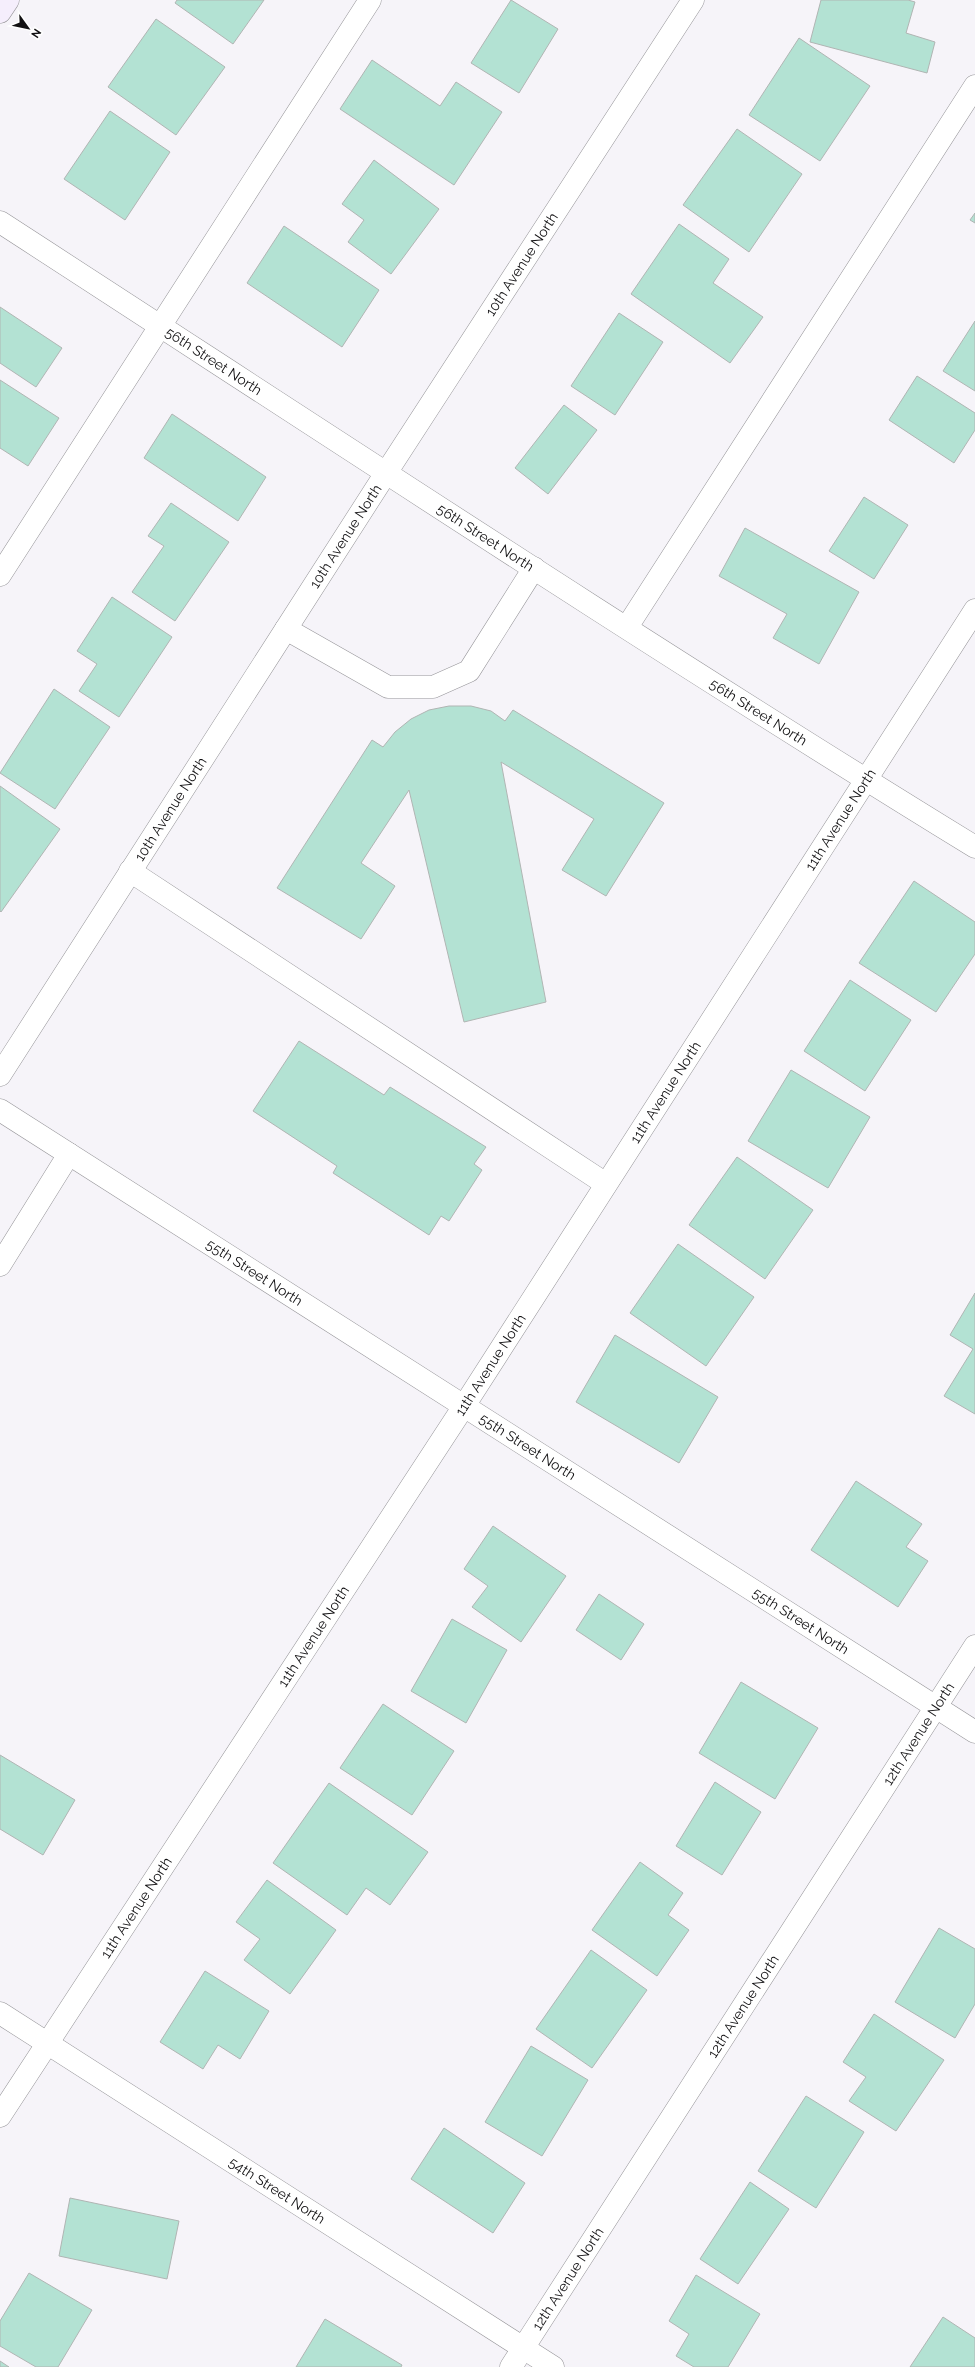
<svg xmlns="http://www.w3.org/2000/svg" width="975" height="2367" font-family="Raleway,sans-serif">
<rect width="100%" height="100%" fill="#f6f4f9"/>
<g fill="#b3e2d3" stroke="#b0b5b3">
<path d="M177 0H264L233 44 175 3Z"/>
<path d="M511 0 558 29 519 93 471 63Z"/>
<path d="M821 0H908L915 2 906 33 935 42 927 73 810 42Z"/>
<path d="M156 19 225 67 176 135 108 87Z"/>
<path d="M799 38 870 86 820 161 749 115Z"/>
<path d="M372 60 440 106 456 82 502 112 454 185 340 109Z"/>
<path d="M110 111 170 152 125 220 64 179Z"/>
<path d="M737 129 802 174 749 252 683 205Z"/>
<path d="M374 160 439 209 391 274 348 242 364 220 342 204Z"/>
<path d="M975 213V223L970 220Z"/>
<path d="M679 224 729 259 713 283 763 317 730 363 631 294Z"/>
<path d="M284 226 379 290 342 347 247 283Z"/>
<path d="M0 307 62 348 36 387 0 363Z"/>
<path d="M619 313 663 342 615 415 571 386Z"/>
<path d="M975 321V391L943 371Z"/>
<path d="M917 376 975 413V430L954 463 889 420Z"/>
<path d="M0 380 59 418 28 466 0 448Z"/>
<path d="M564 405 597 430 548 494 515 468Z"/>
<path d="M172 414 266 477 238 521 144 458Z"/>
<path d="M864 497 908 525 874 579 829 551Z"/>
<path d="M171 503 229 542 175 621 132 592 164 546 148 536Z"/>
<path d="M745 528 859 592 819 664 773 638 787 614 719 576Z"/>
<path d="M112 597 172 637 119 717 79 691 97 664 77 651Z"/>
<path d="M54 689 110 727 55 809 0 773Z"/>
<path d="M449 706H471L491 711 505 721 513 710 664 803 606 896 562 870 594 819 501 762 546 1002 464 1022 409 790 361 863 395 886 361 939 277 888 372 740 383 747 395 732 411 719 429 710Z"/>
<path d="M0 786 60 829 1 912 0 911Z"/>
<path d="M914 881 975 922V954L936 1012 859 963Z"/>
<path d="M850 980 911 1020 865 1091 804 1051Z"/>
<path d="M299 1041 384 1095 390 1087 486 1147 474 1164 482 1170 449 1221 441 1216 429 1235 333 1173 337 1166 253 1111Z"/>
<path d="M791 1070 870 1117 828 1188 748 1141Z"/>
<path d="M737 1157 813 1210 765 1279 689 1225Z"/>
<path d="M678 1244 754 1297 706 1366 630 1313Z"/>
<path d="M975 1293V1414L944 1396 973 1349 950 1335Z"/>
<path d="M615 1335 718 1397 679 1463 576 1402Z"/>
<path d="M856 1481 922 1524 906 1547 928 1561 898 1607 811 1550Z"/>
<path d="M493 1526 566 1576 521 1642 472 1607 488 1586 464 1569Z"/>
<path d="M599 1594 644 1624 621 1660 576 1630Z"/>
<path d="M452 1619 507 1650 466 1723 411 1691Z"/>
<path d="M741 1682 818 1728 775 1799 699 1753Z"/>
<path d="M383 1704 454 1751 412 1815 340 1768Z"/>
<path d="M0 1755 75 1800 43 1855 0 1829Z"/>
<path d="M715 1782 761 1812 722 1875 676 1846Z"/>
<path d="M329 1783 428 1852 390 1905 366 1888 347 1915 273 1863Z"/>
<path d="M640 1862 683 1893 668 1915 689 1930 657 1976 592 1930Z"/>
<path d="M267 1880 336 1930 290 1994 244 1960 260 1939 236 1922Z"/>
<path d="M939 1928 975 1949V2004L955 2038 895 2002Z"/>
<path d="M591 1950 647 1990 592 2068 536 2029Z"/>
<path d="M205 1971 269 2011 240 2059 218 2045 203 2069 160 2042Z"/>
<path d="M874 2014 944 2060 896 2131 849 2101 866 2077 843 2062Z"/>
<path d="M531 2046 588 2080 542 2156 485 2122Z"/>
<path d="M806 2096 864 2132 816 2208 758 2171Z"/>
<path d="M444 2128 525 2183 493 2233 411 2179Z"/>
<path d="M750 2182 789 2209 738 2284 700 2259Z"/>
<path d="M70 2198 179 2221 167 2279 59 2256Z"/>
<path d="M29 2273 92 2310 58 2367H36L0 2346V2321Z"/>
<path d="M696 2275 760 2314 728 2367H694L676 2356 689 2334 669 2321Z"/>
<path d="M943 2317 975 2338V2367H910Z"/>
<path d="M325 2319 402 2365 401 2367H296Z"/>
<path d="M0 2361 9 2367H0Z"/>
</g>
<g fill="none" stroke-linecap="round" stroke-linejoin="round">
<g stroke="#969599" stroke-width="23">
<g id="lane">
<path d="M0 575 370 0"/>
<path d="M627 627 975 86"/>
<path d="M286 629 388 687H433L469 671 534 568"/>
<path d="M130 871 606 1184"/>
<path d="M0 1265 69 1154"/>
</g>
</g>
<g stroke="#969599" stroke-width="23">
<g id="street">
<path id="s1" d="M0 222C324 432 646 645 975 847"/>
<path id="s2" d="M0 1075 386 473 693 0"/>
<path id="s3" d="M0 1110 975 1732"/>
<path id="s4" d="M0 2013 553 2367"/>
<path id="s5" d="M0 2116 464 1406 975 610"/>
<path id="s6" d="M511 2367 975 1646"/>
</g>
</g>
<g stroke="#969599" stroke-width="23">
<path id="secondary" d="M0 12 8 0"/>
</g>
<use href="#lane" stroke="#fff" stroke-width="22"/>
<use href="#street" stroke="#fff" stroke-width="22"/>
<use href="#secondary" stroke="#f5eefc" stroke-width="22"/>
</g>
<g text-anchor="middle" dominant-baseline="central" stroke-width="3" stroke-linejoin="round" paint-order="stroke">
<g font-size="14" fill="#121113" stroke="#fff">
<text stroke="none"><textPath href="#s2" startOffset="964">10th Avenue North</textPath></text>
<text stroke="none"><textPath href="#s1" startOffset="255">56th Street North</textPath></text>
<text stroke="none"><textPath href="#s2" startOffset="640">10th Avenue North</textPath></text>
<text stroke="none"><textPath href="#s1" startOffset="579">56th Street North</textPath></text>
<text stroke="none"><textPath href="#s1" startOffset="903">56th Street North</textPath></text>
<text stroke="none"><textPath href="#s2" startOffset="316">10th Avenue North</textPath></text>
<text stroke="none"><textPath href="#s5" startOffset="1545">11th Avenue North</textPath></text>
<text stroke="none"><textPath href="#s5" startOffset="1221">11th Avenue North</textPath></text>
<text stroke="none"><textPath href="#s3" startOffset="302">55th Street North</textPath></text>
<text stroke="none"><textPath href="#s5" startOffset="897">11th Avenue North</textPath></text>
<text stroke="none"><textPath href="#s3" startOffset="626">55th Street North</textPath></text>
<text stroke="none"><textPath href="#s3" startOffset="950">55th Street North</textPath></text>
<text stroke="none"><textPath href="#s5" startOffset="573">11th Avenue North</textPath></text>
<text stroke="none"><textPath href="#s6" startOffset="753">12th Avenue North</textPath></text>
<text stroke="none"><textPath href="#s5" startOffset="249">11th Avenue North</textPath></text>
<text stroke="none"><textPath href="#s6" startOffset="429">12th Avenue North</textPath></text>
<text stroke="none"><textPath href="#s4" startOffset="329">54th Street North</textPath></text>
<text stroke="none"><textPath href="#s6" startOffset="105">12th Avenue North</textPath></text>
</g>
</g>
<g transform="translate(28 28) rotate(123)" stroke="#ffffff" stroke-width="3" paint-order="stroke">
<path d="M0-3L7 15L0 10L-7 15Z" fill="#121113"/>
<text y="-6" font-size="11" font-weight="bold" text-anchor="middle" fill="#121113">N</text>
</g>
</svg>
